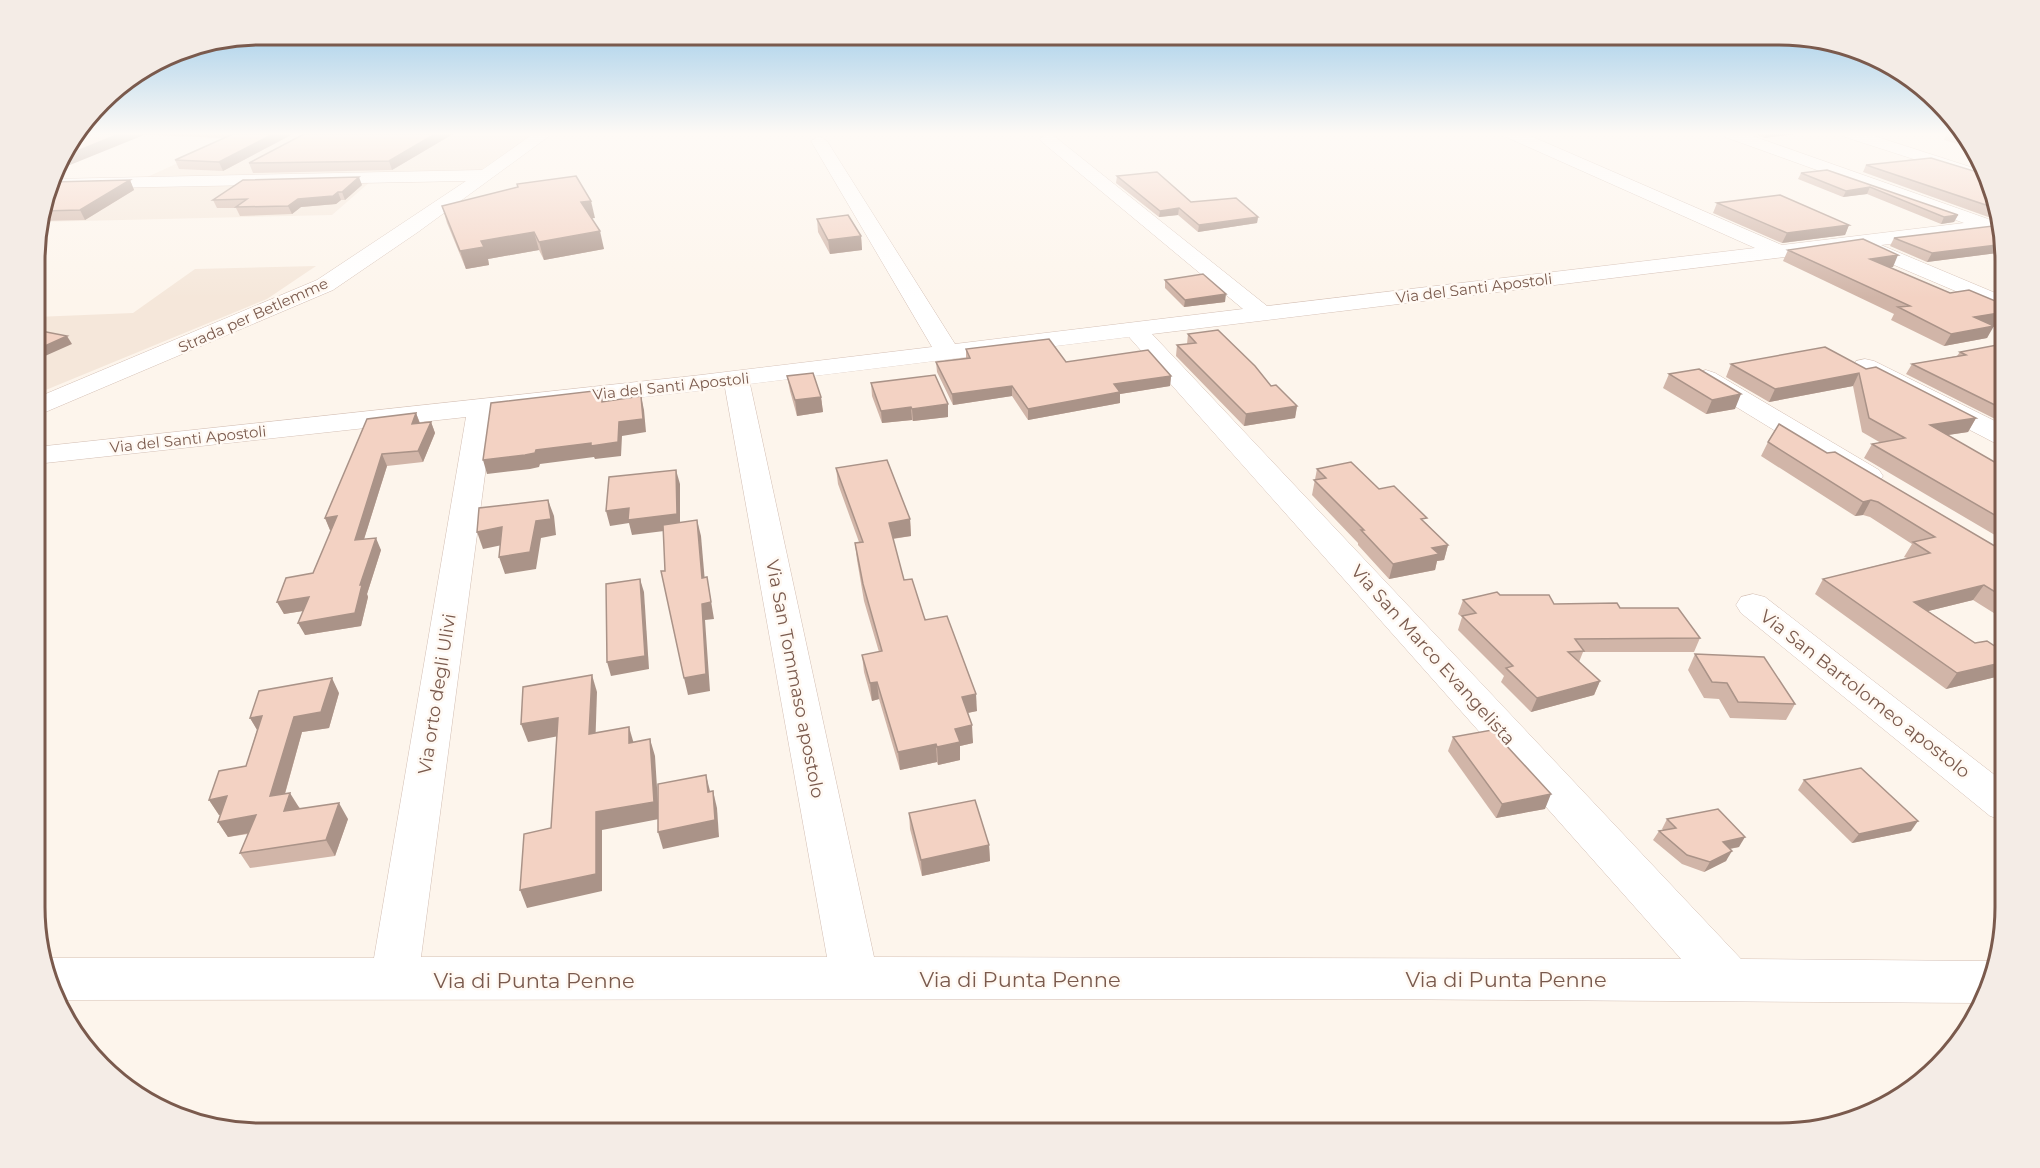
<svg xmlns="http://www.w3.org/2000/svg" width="2040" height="1168" font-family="Montserrat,sans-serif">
<rect width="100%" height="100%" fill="#fdf5ec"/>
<g fill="#f5e7da">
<path d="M241 134H538L484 171 143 179Z"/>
<path d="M371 181 332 215 39 222 50 187Z"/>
<path d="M316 266 267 299 36 394V317L133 313 195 269Z"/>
</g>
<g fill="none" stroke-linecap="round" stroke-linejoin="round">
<g stroke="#d3beb3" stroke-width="1">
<g id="minor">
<path d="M533 134H552L418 232 333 290 36 416V398L317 280 466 181 51 189 52 179 482 170Z"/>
<path d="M1047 134 1054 136 1267 306 1755 248 1506 137 1504 134H1526L1782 245 1964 223 1725 137 1723 134H1747L1991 220 2000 219 2001 231 1881 245 2005 297V312L1861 251 1859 248 1152 334 1741 959 1987 961 1993 963 1980 1003 1351 999 60 1000 45 960 52 958H374L466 417 36 464V447L701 375 932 347 811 141 819 136 827 141 955 344 1243 309 1042 142 1040 139ZM1129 337 1681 959 874 957 750 384ZM725 388 827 957H421L493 414Z"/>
<path d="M1843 134H1868L1986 172 1991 184 1845 137Z"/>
<path d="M1865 359 1874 361 2005 426V445L1995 443 1856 371 1853 366 1856 361Z"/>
<path d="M1706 370 1715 373 1879 470 1883 476 1879 482 1869 485 1859 482 1697 383 1693 378 1697 373Z"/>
<path d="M1753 594 1765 597 2005 783V821L1990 816 1741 613 1736 605 1741 597Z"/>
</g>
</g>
<use href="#minor" fill="#fff" fill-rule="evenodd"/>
</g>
<g fill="#d1b5a8">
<path d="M93 134H293L223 171 179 169 175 160 225 138 144 135Z"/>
<path d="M304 134H453L392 170 253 173 249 163Z"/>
<path d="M1754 134H1796L1764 138Z"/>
<path d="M1946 134H1967L1975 149 1944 140Z"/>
<path d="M1866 165 1993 188 1999 217 1991 218 1863 172Z"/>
<path d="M1827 170 1958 215 1954 222 1941 224 1867 194 1843 197 1798 179 1801 173Z"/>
<path d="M1117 176 1191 202 1258 217 1257 223 1198 232 1178 215 1159 217 1116 183Z"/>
<path d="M130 180 134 190 85 220 40 221 51 182Z"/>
<path d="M362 185 345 200H341L336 204 301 207 292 214 240 216 236 208H217L213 200Z"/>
<path d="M1717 203 1849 225 1845 235 1782 243 1713 213Z"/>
<path d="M442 206 595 218H592L604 249 544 260 539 250 488 259 489 265 466 269 447 223Z"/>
<path d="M817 219 861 236 862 250 830 254 818 232Z"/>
<path d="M1894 238 2005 245V252L1927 262 1890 246Z"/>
<path d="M1788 250 1893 267H1889L1950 293 2004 310 2005 318 2002 324 1993 325 1987 338 1944 346 1891 320 1894 314 1783 261Z"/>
<path d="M1165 280 1225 302 1184 307 1165 288Z"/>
<path d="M1188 334 1271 386 1297 406 1295 418 1244 426 1176 356 1177 345 1187 344Z"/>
<path d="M2005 348V424L1906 374 1912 364 1957 356 1960 352Z"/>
<path d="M966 349 1171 376 1170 386 1120 394V403L1028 420 1012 396 953 405 937 372 936 362 966 358Z"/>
<path d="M1731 364 1866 369 1976 418 1968 432 1947 435 2005 468V541L1864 458 1872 444 1881 443 1862 432 1853 386 1769 402 1726 377Z"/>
<path d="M1669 374 1735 409 1706 414 1663 388Z"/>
<path d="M787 376 821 397 823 412 797 416 790 391Z"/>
<path d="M871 383 948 404V417L913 421 912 420 882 423 872 396Z"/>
<path d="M416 413 420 423 431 422 435 433 423 462 387 466 364 539 381 550 367 594 368 597 361 626 305 635 303 611 284 614 277 602 313 573 332 530H330L325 518Z"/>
<path d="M1768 442 1827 453 2005 552V620L1973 600 1928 611 1975 643 2005 653V674L2004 675 1946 689 1815 594 1823 579 1907 558 1904 557 1912 544 1870 517 1863 515 1855 516 1761 456Z"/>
<path d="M836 468 910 519 911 536 893 539 904 580 977 711 968 713 973 743 960 746V760L938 765 937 762 900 770 879 699 872 701 864 672 862 655 879 652 864 601 857 560 855 543 859 542 838 484Z"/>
<path d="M1317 469 1379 489 1426 523 1448 545 1444 560 1437 561 1435 570 1389 579 1358 545V543L1312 495Z"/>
<path d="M1500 595 1554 604 1620 608 1700 638 1694 652H1583L1579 662 1600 681 1594 695 1531 712 1501 682 1504 676 1458 630 1462 617 1458 614 1463 600Z"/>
<path d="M1695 654 1795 704 1786 720 1730 718 1719 699 1704 698 1688 670Z"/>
<path d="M339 693 329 728 302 732 285 794 300 808 348 819 335 856 250 868 240 853 248 834 228 837 218 822 220 815H219L209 800 246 766 257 730 250 718Z"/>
<path d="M1453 737 1545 809 1496 818 1448 751Z"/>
<path d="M1804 780 1911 831 1852 843 1798 790Z"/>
<path d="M909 813 989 845 990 861 922 876 910 829Z"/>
<path d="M1667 819 1739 847 1730 849 1726 861 1704 872 1682 864 1653 840 1659 831 1663 830 1662 829Z"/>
</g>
<g fill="#aa9388">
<path d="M119 134 144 135 55 171 58 160 60 158Z"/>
<path d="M273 134H293L223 171 219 162Z"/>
<path d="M435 134H453L392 170 389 161Z"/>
<path d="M1766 134H1796L1764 138Z"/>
<path d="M359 177 362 185 345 200 342 192Z"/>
<path d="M130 180 134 190 85 220 80 210Z"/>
<path d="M1870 187 1867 194 1843 197 1846 191Z"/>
<path d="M338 192 341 200 336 204 301 207 292 214 288 206 298 199Z"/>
<path d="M591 201 595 218 585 219 581 202Z"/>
<path d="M1179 208 1178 215 1159 217 1160 211Z"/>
<path d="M1958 215 1954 222 1941 224 1944 217Z"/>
<path d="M1258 217 1257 223 1198 232 1199 225Z"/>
<path d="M1849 225 1845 235 1782 243 1787 233Z"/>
<path d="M600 231 604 249 544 260 539 242Z"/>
<path d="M534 232 539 250 488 259 489 265 466 269 460 251 481 241Z"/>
<path d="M861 236 862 250 830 254 828 240Z"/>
<path d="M2005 244V252L1927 262 1932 253Z"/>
<path d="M1898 255 1893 267 1864 271 1870 259Z"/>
<path d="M1226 294 1225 302 1184 307 1185 300Z"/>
<path d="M2005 306 2002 313 2005 312V318L2002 324 1967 330 1974 317 1998 307Z"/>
<path d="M1994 326 1987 338 1944 346 1951 334Z"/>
<path d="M67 336 72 344 36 360V350Z"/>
<path d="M1859 373 1853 386 1769 402 1775 389Z"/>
<path d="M1171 376 1170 386 1120 394V403L1028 420V409L1114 384Z"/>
<path d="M1012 386V396L953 405 952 394Z"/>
<path d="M1741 394 1735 409 1706 414 1712 400Z"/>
<path d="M641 396 644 410 646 432 622 436 621 456 595 459 594 457 540 464 539 467 530 469 487 474 483 460 536 450 619 422Z"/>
<path d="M821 397 823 412 797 416 795 400Z"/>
<path d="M948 404V417L913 421 912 409Z"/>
<path d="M1297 406 1295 418 1244 426 1246 414Z"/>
<path d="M911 407 912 420 882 423 881 411Z"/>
<path d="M416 413 420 424H412Z"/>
<path d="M1976 418 1968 432 1922 439 1930 425Z"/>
<path d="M431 422 435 433 423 462 418 451Z"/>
<path d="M382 454 387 466 360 552 355 540Z"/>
<path d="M676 470 680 484V529L632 535 629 523 610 526 606 511Z"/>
<path d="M548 500 554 516 556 535 541 538 536 569 505 574 499 557 536 521Z"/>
<path d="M1871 500 1863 515 1855 516 1863 502Z"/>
<path d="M337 516 343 528 330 530 325 518Z"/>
<path d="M910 519 911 536 890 539 889 523Z"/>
<path d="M697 520 701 536 706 594 702 578Z"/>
<path d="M502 527 507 544 483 549 477 532Z"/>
<path d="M376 538 381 550 367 594 368 597 361 626 305 635 298 623 360 585Z"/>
<path d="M1448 545 1444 560 1437 561 1435 570 1389 579 1393 564 1432 548Z"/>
<path d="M707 577 714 619 705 620 710 691 688 695 684 678Z"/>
<path d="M640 579 644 592 649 669 611 676 607 662Z"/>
<path d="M1984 585 1973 600 1904 617 1914 602Z"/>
<path d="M309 597 315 609 284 614 277 602Z"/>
<path d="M2005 662V674L2004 675 1946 689 1957 673Z"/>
<path d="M592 675 597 692 595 752 589 734Z"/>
<path d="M332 678 339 693 329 728 302 732 280 811 270 796 294 717Z"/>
<path d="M1600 681 1594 695 1531 712 1537 698Z"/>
<path d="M877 682 879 699 872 701 870 683Z"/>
<path d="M976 694 977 711 962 714V697Z"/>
<path d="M262 716 259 733 250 718Z"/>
<path d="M558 718 564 735 528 742 521 724Z"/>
<path d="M972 725 973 743 960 746V760L938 765 937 747 955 729Z"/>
<path d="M629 727 634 744 629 743Z"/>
<path d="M650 739 655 756 659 819 602 830V891L527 908 520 890 596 812Z"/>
<path d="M936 744 937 762 900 770 898 752Z"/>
<path d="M706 775 710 791 712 809 708 792Z"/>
<path d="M713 791 717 808 719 837 663 849 658 832Z"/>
<path d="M290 793 300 809 284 811Z"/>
<path d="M1551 794 1545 809 1496 818 1502 804Z"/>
<path d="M227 796 237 812 219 815 209 800Z"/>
<path d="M339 803 348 819 335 856 326 840Z"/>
<path d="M256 815 266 830 228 837 218 822Z"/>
<path d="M1918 821 1911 831 1852 843 1859 834Z"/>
<path d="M1745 837 1739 847 1717 851 1723 842Z"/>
<path d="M989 845 990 861 922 876 921 860Z"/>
<path d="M1732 851 1726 861 1704 872 1710 862Z"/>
</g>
<g fill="#f3d2c3" stroke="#aa9388" stroke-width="1.5">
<path d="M93 134H119L60 158 70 144Z"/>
<path d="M233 134H273L219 162 175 160Z"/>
<path d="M304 134H435L389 161 249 163Z"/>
<path d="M1949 134H1967L1970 141Z"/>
<path d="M1931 158 1987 175 1993 188 1998 209 1866 165Z"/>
<path d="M1827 170 1958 215 1944 217 1870 187 1846 191 1801 173Z"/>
<path d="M1157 172 1191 202 1236 198 1258 217 1199 225 1179 208 1160 211 1117 176Z"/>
<path d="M576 176 591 201 581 202 600 231 539 242 534 232 481 241 484 247 460 251 442 206 518 187 517 184Z"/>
<path d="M359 177 342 192H338L333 196 298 199 288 206 236 207 247 199 213 200 243 180Z"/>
<path d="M130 180 80 210 43 211 51 182Z"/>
<path d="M1780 195 1849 225 1787 233 1717 203Z"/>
<path d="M848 215 861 236 828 240 817 219Z"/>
<path d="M2001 225 2005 244 1932 253 1894 238Z"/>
<path d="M1863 239 1898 255 1870 259 1950 293 1969 290 2005 305 1998 307 2005 310V312L1974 317 1994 326 1951 334 1898 307 1910 306 1788 250Z"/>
<path d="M1203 274 1226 294 1185 300 1165 280Z"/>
<path d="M36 330 67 336 36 350Z"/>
<path d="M1218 330 1255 366 1271 386 1276 385 1297 406 1246 414 1177 345 1196 343 1188 334Z"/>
<path d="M1049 339 1066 362 1148 350 1171 376 1114 384 1120 392 1028 409 1012 386 952 394 936 362 970 358 966 349Z"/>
<path d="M1997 345 2005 348V410L1912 364 1966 355 1960 352Z"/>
<path d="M1825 347 1866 369 1876 367 1976 418 1930 425 2005 468V521L1872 444 1905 438 1869 418 1859 373 1775 389 1731 364Z"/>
<path d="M1699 369 1741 394 1712 400 1669 374Z"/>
<path d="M813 373 821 397 795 400 787 376Z"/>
<path d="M935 375 948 404 912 409 911 407 881 411 871 383Z"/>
<path d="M602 390V402L641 396 643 419 619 422 618 442 591 446V443L536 450 535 453 525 455 483 460 491 403Z"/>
<path d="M416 413 412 424 431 422 418 451 382 454 355 540 376 538 360 585H362L355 613 298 623 309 597 277 602 286 578 313 573 337 516 325 518 367 419Z"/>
<path d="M1779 424 1827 453 1835 452 2005 552V598L1984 585 1914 602 1975 643 1987 641 2005 653V662L1957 673 1823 579 1930 553 1913 542 1935 537 1878 502 1871 500 1863 502 1768 442Z"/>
<path d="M887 460 910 519 889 523 904 580 912 579 925 620 947 616 976 694 962 697 972 725 955 729 960 742 937 747 936 744 898 752 877 682 870 683 862 655 882 651 863 584 855 543 863 542 836 468Z"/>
<path d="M1351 462 1379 489 1394 486 1427 518 1421 519 1448 545 1432 548 1439 554 1393 564 1361 530H1364L1314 480 1326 478 1317 469Z"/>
<path d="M676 470 677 514 628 520 629 508 606 511 609 477Z"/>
<path d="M548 500 551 519 536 521 530 552 499 557 502 527 477 532 479 508Z"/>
<path d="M697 520 702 578 707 577 711 602 702 604 706 674 684 678 661 571H665L663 525Z"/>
<path d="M640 579 645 656 607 662 606 584Z"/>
<path d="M1497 592 1500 595H1549L1554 604 1617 603 1620 608H1678L1700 638 1575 639 1584 651 1568 652 1600 681 1537 698 1506 668 1513 666 1462 616 1476 613 1463 600Z"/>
<path d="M1695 654 1764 657 1795 704 1738 702 1727 683 1712 682Z"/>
<path d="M592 675 589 734 629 727V743L650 739 654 802 596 812V874L520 890 524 834 551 828 558 718 521 724 523 687Z"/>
<path d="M332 678 321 712 294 717 270 796 290 793 284 811 339 803 326 840 240 853 256 815 218 822 227 796 209 800 219 771 246 766 262 716 250 718 259 691Z"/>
<path d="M1492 730 1551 794 1502 804 1453 737Z"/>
<path d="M1861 768 1918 821 1859 834 1804 780Z"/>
<path d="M706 775 708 792 713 791 715 820 658 832V784Z"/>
<path d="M975 800 989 845 921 860 909 813Z"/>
<path d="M1718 809 1745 837 1723 842 1732 851 1710 862 1687 855 1659 831 1676 828 1667 819Z"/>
</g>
<linearGradient id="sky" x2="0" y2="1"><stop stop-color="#97c8e8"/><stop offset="0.45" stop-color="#fefaf6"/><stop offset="1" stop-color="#fefaf6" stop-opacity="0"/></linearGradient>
<rect width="2040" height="298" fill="url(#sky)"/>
<g text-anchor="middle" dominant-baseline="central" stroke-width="5" stroke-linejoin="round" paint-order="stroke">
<g font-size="15" fill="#7a5a4d" stroke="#fff9f3">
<text transform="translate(1474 288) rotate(-7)">Via del Santi Apostoli</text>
<text transform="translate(253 315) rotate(-24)">Strada per Betlemme</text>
<text transform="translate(671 386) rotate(-6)">Via del Santi Apostoli</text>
<text transform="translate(188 439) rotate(-6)">Via del Santi Apostoli</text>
</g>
<g font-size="18" fill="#7a5a4d" stroke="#fff9f3">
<text transform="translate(1433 655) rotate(48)">Via San Marco Evangelista</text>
<text transform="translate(795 679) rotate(79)">Via San Tommaso apostolo</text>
<text transform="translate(437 694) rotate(-81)">Via orto degli Ulivi</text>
<text transform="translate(1865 694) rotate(38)">Via San Bartolomeo apostolo</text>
</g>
<g font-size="21" fill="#7a5a4d" stroke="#fff9f3">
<text x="1020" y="979">Via di Punta Penne</text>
<text x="1506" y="979">Via di Punta Penne</text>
<text x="534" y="980">Via di Punta Penne</text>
</g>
</g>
<path d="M0 0H2040V1168H0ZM261 45H1779A216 216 0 0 1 1995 261V907A216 216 0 0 1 1779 1123H261A216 216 0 0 1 45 907V261A216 216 0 0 1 261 45Z" fill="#f4ece6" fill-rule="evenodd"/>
<path fill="none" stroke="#7a5a4d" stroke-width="3" d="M261 45H1779A216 216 0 0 1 1995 261V907A216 216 0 0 1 1779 1123H261A216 216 0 0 1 45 907V261A216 216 0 0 1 261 45Z"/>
</svg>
